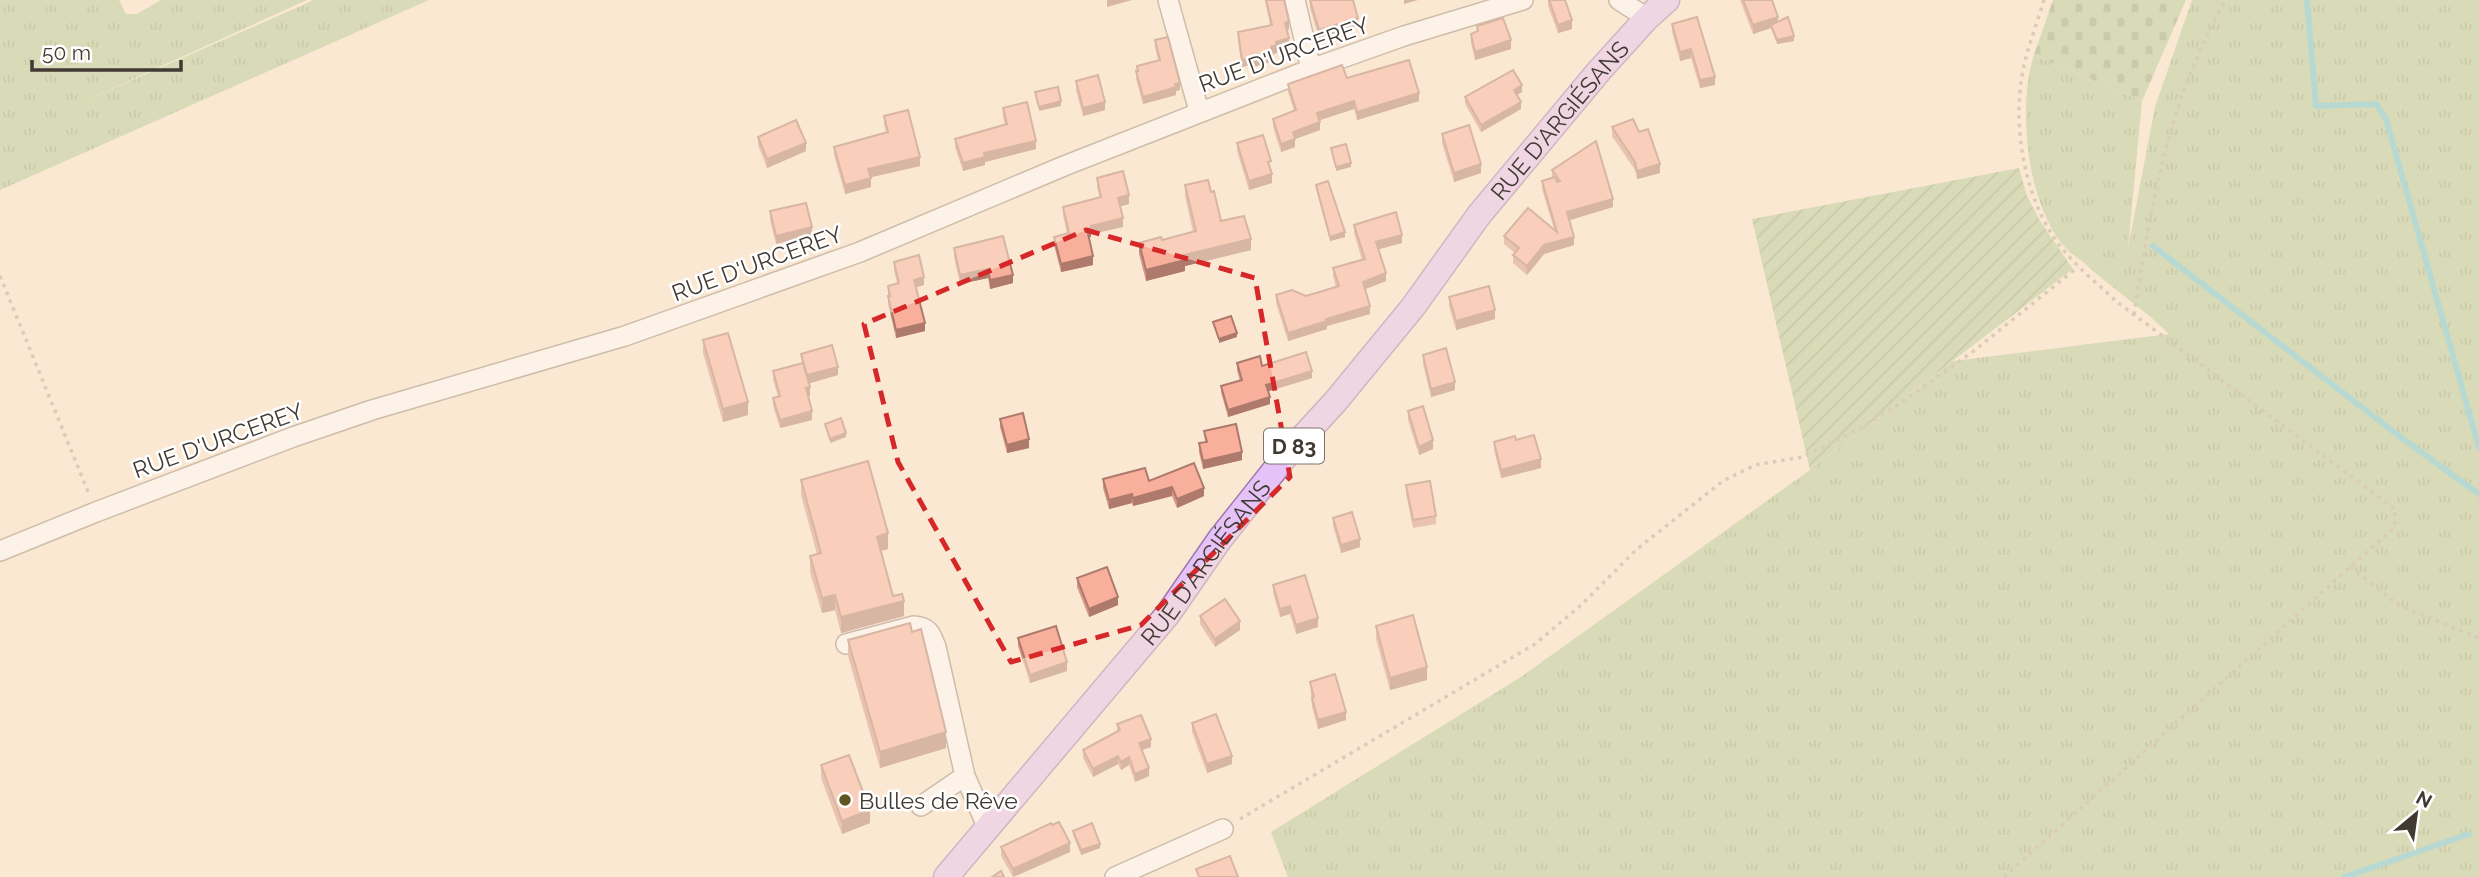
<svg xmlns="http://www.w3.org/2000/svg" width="2479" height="877" font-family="Raleway,sans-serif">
<defs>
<pattern id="grass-tufts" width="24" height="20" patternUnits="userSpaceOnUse" patternTransform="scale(1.75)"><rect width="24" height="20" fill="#b1cb94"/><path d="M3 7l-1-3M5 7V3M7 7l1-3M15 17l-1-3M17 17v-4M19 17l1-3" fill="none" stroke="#92a679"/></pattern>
<pattern id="cemetery-stones" width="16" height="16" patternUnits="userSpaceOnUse" patternTransform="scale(1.75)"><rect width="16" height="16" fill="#b1cb94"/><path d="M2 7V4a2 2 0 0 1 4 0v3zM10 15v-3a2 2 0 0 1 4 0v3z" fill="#92a679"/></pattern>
<pattern id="garden-furrows" width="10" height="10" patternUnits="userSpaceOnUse" patternTransform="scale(1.75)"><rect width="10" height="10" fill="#b1cb94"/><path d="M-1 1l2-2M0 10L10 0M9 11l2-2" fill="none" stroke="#92a679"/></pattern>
</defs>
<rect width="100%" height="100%" fill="#fae8d3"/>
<g fill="url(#grass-tufts)">
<path d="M0 0H119L126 14H137L161 0H307L78 104 314 0H429L0 190Z"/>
<path d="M2192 0H2479V877H1288L1271 832 1521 677 1810 470 1953 361 2169 334C2143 308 2110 287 2083 262 2076 257 2068 251 2063 245 2027 202 2017 107 2034 55L2142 101 2128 248 2155 107Z"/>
</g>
<path fill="url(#cemetery-stones)" d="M2053 0H2186L2142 101 2034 55Z"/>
<path fill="url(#garden-furrows)" d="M2019 168 2027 196 2040 221 2073 269 1810 470 1752 219Z"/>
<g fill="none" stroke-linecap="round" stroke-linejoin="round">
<g stroke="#69c8d0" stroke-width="6">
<path d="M2307 0 2316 106 2376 104 2386 119 2479 448"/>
<path d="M2153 246 2403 439 2479 494"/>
<path d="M2344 877 2469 834"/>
</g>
<g stroke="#9a8976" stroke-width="22">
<g id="minor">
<path d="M1168 0 1199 111"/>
<path d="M1295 0 1311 69"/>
<path d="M1619 0 1647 18"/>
<path d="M0 551 96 512 293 437 372 410 625 336 860 252 1064 166 1311 69 1404 36 1523 0"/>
<path d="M846 644 914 626C929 627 931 634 936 647L965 776 987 826"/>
<path d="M921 806 965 776"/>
<path d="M1115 877 1223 829"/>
</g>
</g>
<g stroke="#a078af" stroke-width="27">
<g id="major">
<path id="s1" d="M946 877 1168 614 1220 539 1289 452 1335 402 1413 307 1479 215 1599 71 1647 18 1667 0"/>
</g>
</g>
<g stroke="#b7a999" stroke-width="3.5" stroke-dasharray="3.5 5" stroke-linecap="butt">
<path d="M0 276 89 494"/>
<path d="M2134 315C2150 207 2170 95 2226 0"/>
<path d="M2350 567 2400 606 2479 638"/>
<path d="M1240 819 1535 644 1580 606 1637 549 1723 481 1755 465 1802 457 1846 436 1896 406 1975 350 2078 267"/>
<path d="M2004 877 2395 527V509L2117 302C2095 281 2070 262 2053 236 2022 189 2011 117 2025 61 2030 41 2038 20 2044 0"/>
</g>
<use href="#minor" stroke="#fff" stroke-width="19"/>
<use href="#major" stroke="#e5c2f7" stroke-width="24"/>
</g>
<g fill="#d59685">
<path d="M1265 0H1284L1289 29 1287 30 1289 46 1277 49V53L1273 54V61L1254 67V64L1242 67 1238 40V32L1270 25Z"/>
<path d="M1310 0 1358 26 1319 38 1310 8Z"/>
<path d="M1548 0H1565L1572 29 1558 33 1548 6Z"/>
<path d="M1740 0H1772L1778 22 1794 41 1777 44 1771 28 1753 34Z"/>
<path d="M1697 17 1715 85 1700 88 1691 58 1680 61 1672 32V24Z"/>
<path d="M1477 26 1511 49 1475 60 1471 43V34L1477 32Z"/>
<path d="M1155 40 1180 90 1176 91V95L1143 104 1136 79 1137 66 1158 60 1155 47Z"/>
<path d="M1347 78 1419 101 1357 120 1354 109 1320 120V130L1295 139V147L1281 152 1273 127V119L1294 111 1288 92V84Z"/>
<path d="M1076 81 1105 110 1083 116 1076 90Z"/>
<path d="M1522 92 1517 95 1521 109 1481 132 1465 104V97Z"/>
<path d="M1003 108 1036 149 985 162V165L963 171 955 147V139L1005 125 1003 117Z"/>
<path d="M884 116 920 166 870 177 871 187 845 194 834 155V147L886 132 884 124Z"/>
<path d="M1612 127 1639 132 1660 173 1637 179 1635 170 1612 136Z"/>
<path d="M1442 134 1481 173 1454 182 1442 143Z"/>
<path d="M758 137 806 151 767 168 758 145Z"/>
<path d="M1237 143 1271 169 1272 183 1249 190 1237 151Z"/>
<path d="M1552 170 1613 207 1569 220 1574 245 1544 254 1527 275 1513 263V255L1515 253 1504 244V236L1554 229 1542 189V181L1552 178Z"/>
<path d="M1097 178 1129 204 1120 206 1123 227 1091 234V237H1089L1093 265 1061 272 1054 245V237L1067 233 1063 215V207L1100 198 1097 187Z"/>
<path d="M1185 185 1211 192 1221 221 1251 250 1185 266V271L1146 281 1139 254V243L1162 240 1193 232 1185 196Z"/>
<path d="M1316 185 1345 237 1330 241 1316 189Z"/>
<path d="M770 211 812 235 776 244 770 220Z"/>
<path d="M1354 225 1402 243 1379 249 1386 281 1365 289 1370 314 1327 326V329L1288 341 1276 303V295L1306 296 1336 287 1333 276V268L1362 260 1354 233Z"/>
<path d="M954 248 1013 283 990 289 988 278 960 284 954 257Z"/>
<path d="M894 262 924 285 916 287 925 331 896 338 888 304V286L897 283 894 270Z"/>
<path d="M1449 297 1495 319 1456 330 1449 306Z"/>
<path d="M703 340 748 415 723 422 703 353Z"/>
<path d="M801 354 838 375 809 383 810 396H808L812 420 780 428 773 406V398L778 396 773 380V371L802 363Z"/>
<path d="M1423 355 1455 390 1431 397 1423 364Z"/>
<path d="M1237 363 1262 366 1312 378 1268 391 1270 404 1228 417 1221 392V386L1240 381 1237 370Z"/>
<path d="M1408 411 1433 449 1419 455 1408 420Z"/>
<path d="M1000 419 1029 448 1007 453 1000 427Z"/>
<path d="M1204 431 1242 460 1203 469 1199 452V443L1205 442Z"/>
<path d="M1516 440 1541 468 1501 478 1494 450V442Z"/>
<path d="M1103 479 1149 481 1204 496 1177 508 1172 496 1133 506 1132 503 1109 509 1103 488Z"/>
<path d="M801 480 888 549 880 551 893 596 904 616 841 633 835 610 822 613 810 572V556L817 554 801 495Z"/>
<path d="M1406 485 1436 516V524L1413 528 1406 493Z"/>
<path d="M1333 518 1360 547 1341 553 1333 526Z"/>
<path d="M1077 578 1118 605 1089 617 1077 587Z"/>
<path d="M1273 585 1318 627 1296 634 1290 614 1280 617 1273 593Z"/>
<path d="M1200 616 1240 630 1215 647 1200 624Z"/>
<path d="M1376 626 1427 680 1390 690 1376 639Z"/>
<path d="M912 632 946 748 880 768 848 656V640Z"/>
<path d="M1018 638 1067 671 1030 683 1018 646Z"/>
<path d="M1310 682 1346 720 1318 729 1312 707Z"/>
<path d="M1192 723 1232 764 1207 773 1192 732Z"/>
<path d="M1117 724 1151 747 1142 750 1149 776 1135 782 1129 765 1121 770 1118 764 1093 777 1083 758V750L1117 732Z"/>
<path d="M821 765 870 823 842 834 821 778Z"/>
<path d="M1073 831 1100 848 1081 855 1073 835Z"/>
<path d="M1001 847 1070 852 1013 877 1001 856Z"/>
</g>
<g fill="#ae7a6c">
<path d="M1107 0H1132L1107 7Z"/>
<path d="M1404 0H1418L1404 4Z"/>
<path d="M1778 17V26L1771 25V28L1753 34V25Z"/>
<path d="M1358 18V26L1319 38V30Z"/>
<path d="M1572 20V29L1558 33V25Z"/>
<path d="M1289 21V29L1285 30V23Z"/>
<path d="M1794 36V41L1777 44V40Z"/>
<path d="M1289 38V46L1277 49V53L1273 54V61L1254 67V60L1276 42Z"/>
<path d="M1511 40V49L1475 60V52Z"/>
<path d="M1691 49V58L1680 61V52Z"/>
<path d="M1254 57V64L1242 67V60Z"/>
<path d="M1715 77V85L1700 88V80Z"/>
<path d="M1180 83V90L1176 91V95L1143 104V97Z"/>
<path d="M1522 85V92L1514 97V90Z"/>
<path d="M1419 93V101L1357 120V112Z"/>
<path d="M1061 101V106L1039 111V107Z"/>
<path d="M1354 101V109L1317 121V113Z"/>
<path d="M1105 102V110L1083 116V108Z"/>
<path d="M1521 102V109L1481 132V125Z"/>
<path d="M1320 122V130L1295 139V147L1281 152V144L1293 132Z"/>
<path d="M1036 141V149L985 162V165L963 171V163L984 153Z"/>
<path d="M806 143V151L767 168V159Z"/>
<path d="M920 157V166L868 178V169Z"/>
<path d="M1351 163V167L1336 171V167Z"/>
<path d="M1481 164V173L1454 182V173Z"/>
<path d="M1660 164V173L1637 179V171Z"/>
<path d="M1272 174V183L1249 190V181Z"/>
<path d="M871 178V187L845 194V185Z"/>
<path d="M1129 195V204L1118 207V198Z"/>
<path d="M1613 199V207L1567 221V212Z"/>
<path d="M1123 218V227L1091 234V237L1087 238V229L1091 226Z"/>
<path d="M812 227V235L776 244V236Z"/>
<path d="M1345 232V237L1330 241V237Z"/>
<path d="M1402 235V243L1376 250V242Z"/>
<path d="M1574 237V245L1544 254 1527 275V266L1544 245Z"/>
<path d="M1251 239V250L1185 266V271L1146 281V270L1184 255Z"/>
<path d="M1093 256V265L1061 272V264Z"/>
<path d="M988 269V278L960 284V275Z"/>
<path d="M1386 273V281L1363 290V282Z"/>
<path d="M1013 275V283L990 289V280Z"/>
<path d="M924 277V285L914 288V280Z"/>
<path d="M1370 306V314L1327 326V329L1288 341V333L1326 319Z"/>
<path d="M1495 310V319L1456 330V321Z"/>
<path d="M925 323V331L896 338V330Z"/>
<path d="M1237 333V337L1219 343V339Z"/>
<path d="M838 367V375L807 384V375Z"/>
<path d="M1312 371V378L1266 392V385Z"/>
<path d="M1455 382V390L1431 397V389Z"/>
<path d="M810 387V396L806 397V388Z"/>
<path d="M1270 397V404L1228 417V410Z"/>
<path d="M748 402V415L723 422V409Z"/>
<path d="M812 411V420L780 428V420Z"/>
<path d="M846 433V437L830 443V439Z"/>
<path d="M1029 439V448L1007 453V445Z"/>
<path d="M1433 440V449L1419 455V447Z"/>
<path d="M1242 452V460L1203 469V461Z"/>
<path d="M1541 459V468L1501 478V470Z"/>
<path d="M1172 487V496L1133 506V498Z"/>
<path d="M1204 488V496L1177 508V499Z"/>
<path d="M1132 494V503L1109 509V500Z"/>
<path d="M888 533V549L877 552V537Z"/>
<path d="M1360 539V547L1341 553V545Z"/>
<path d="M835 595V610L822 613V598Z"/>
<path d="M1118 597V605L1089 617V609Z"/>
<path d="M904 601V616L841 633V617Z"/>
<path d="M1290 606V614L1280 617V609Z"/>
<path d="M1318 618V627L1296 634V625Z"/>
<path d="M1240 621V630L1215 647V639Z"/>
<path d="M1067 662V671L1030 683V675Z"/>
<path d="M1427 667V680L1390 690V678Z"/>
<path d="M1346 712V720L1318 729V720Z"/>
<path d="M946 732V748L880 768V752Z"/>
<path d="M1151 739V747L1139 751V743Z"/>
<path d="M1118 756V764L1093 777V769Z"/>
<path d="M1232 756V764L1207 773V764Z"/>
<path d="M1129 757V765L1121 770V762Z"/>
<path d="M1149 768V776L1135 782V774Z"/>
<path d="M870 810V823L842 834V821Z"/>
<path d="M1070 843V852L1013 877V869Z"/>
<path d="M1100 844V848L1081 855V850Z"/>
</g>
<g fill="#f8af9b" stroke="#ae7a6c" stroke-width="2">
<path d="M1266 0H1284L1289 21 1285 23 1289 38 1276 42 1277 45 1271 47 1273 54 1254 60V57L1242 60 1238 32 1272 25Z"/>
<path d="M1310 0H1353L1358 18 1319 30Z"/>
<path d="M1549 0H1565L1572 20 1558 25Z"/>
<path d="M1743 0H1772L1778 17 1753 25Z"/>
<path d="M1697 17 1715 77 1700 80 1691 49 1680 52 1672 24Z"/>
<path d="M1788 17 1794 36 1777 40 1771 25Z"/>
<path d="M1503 18 1511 40 1475 52 1471 34 1478 31 1477 26Z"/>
<path d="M1168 37 1180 83 1175 84 1176 87 1143 97 1136 71H1138L1137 66 1160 60 1155 40Z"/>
<path d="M1409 60 1419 93 1357 112 1354 101 1317 113 1320 122 1293 132 1295 139 1281 144 1273 119 1296 110 1288 84 1342 65 1347 78Z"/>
<path d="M1513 70 1522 85 1514 90 1521 102 1481 125 1465 97Z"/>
<path d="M1098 75 1105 102 1083 108 1076 81Z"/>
<path d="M1058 87 1061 101 1039 107 1035 92Z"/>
<path d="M1027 102 1036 141 984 153 985 157 963 163 955 139 1007 124 1003 108Z"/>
<path d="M908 110 920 157 868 169 871 178 845 185 834 147 888 132 884 116Z"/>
<path d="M1633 119 1639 132 1648 129 1660 164 1637 171 1635 162 1612 127Z"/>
<path d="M796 120 806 143 767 159 758 137Z"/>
<path d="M1469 125 1481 164 1454 173 1442 134Z"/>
<path d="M1263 135 1271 161 1268 162 1272 174 1249 181 1237 143Z"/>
<path d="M1596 141 1613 199 1567 212 1574 237 1544 245 1527 266 1513 255 1519 248 1504 236 1528 208 1557 232 1542 181 1555 177 1557 182 1560 181 1552 170Z"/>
<path d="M1346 144 1351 163 1336 167 1331 148Z"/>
<path d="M1123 171 1129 195 1118 198 1123 218 1091 226V228L1087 229 1093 256 1061 264 1054 237 1069 233 1063 207 1101 197 1097 178Z"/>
<path d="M1208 180 1211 192 1214 191 1221 221 1244 216 1251 239 1184 255 1185 260 1146 270 1139 243 1161 237 1162 240 1196 231 1185 185Z"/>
<path d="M1328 181 1345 232 1330 237 1316 185Z"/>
<path d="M806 203 812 227 776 236 770 211Z"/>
<path d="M1396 212 1402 235 1376 242 1386 273 1363 282 1370 306 1326 319 1327 321 1288 333 1276 295 1292 290 1306 296 1339 286 1333 268 1365 259 1354 225Z"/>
<path d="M1003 236 1013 275 990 280 988 269 960 275 954 248Z"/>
<path d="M919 255 924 277 914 280 925 323 896 330 888 296H890L888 286 899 283 894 262Z"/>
<path d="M1489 286 1495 310 1456 321 1449 297Z"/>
<path d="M1231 316 1237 333 1219 339 1213 322Z"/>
<path d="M728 333 748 402 723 409 703 340Z"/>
<path d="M832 345 838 367 807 375 801 354Z"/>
<path d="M1446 348 1455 382 1431 389 1423 355Z"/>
<path d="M1306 352 1312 371 1266 385 1270 397 1228 410 1221 386 1242 380 1237 363 1260 356 1262 366Z"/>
<path d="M803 363 810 387 806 388 812 411 780 420 773 398 780 396 773 371Z"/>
<path d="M1423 406 1433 440 1419 447 1408 411Z"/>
<path d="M1023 413 1029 439 1007 445 1000 419Z"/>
<path d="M841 418 846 433 830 439 825 424Z"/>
<path d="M1236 424 1242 452 1203 461 1199 443 1207 442 1204 431Z"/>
<path d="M1534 435 1541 459 1501 470 1494 442 1515 436 1516 440Z"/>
<path d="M868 461 888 533 877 537 893 596 902 594 904 601 841 617 835 595 822 598 810 556 821 553 801 480Z"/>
<path d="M1194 463 1204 488 1177 499 1172 487 1133 498 1132 494 1109 500 1103 479 1145 468 1149 481Z"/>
<path d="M1430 481 1436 516 1413 520 1406 485Z"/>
<path d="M1352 512 1360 539 1341 545 1333 518Z"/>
<path d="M1107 567 1118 597 1089 609 1077 578Z"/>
<path d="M1305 575 1318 618 1296 625 1290 606 1280 609 1273 585Z"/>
<path d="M1225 599 1240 621 1215 639 1200 616Z"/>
<path d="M1413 615 1427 667 1390 678 1376 626Z"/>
<path d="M910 623 912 632 921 629 946 732 880 752 848 640Z"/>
<path d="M1056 626 1067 662 1030 675 1018 638Z"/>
<path d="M1335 674 1346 712 1318 720 1312 698 1314 697 1310 682Z"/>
<path d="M1216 714 1232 756 1207 764 1192 723Z"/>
<path d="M1141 715 1151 739 1139 743 1149 768 1135 774 1129 757 1121 762 1118 756 1093 769 1083 750 1120 730 1117 724Z"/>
<path d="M849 755 870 810 842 821 821 765Z"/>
<path d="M1059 822 1070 843 1013 869 1001 847 1051 823 1052 825Z"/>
<path d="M1092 823 1100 844 1081 850 1073 831Z"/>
<path d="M1230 856 1238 877H1199L1196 869Z"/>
<path d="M1001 871 1004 877H992Z"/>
</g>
<path d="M0 0H2479V877H0ZM1086 230 1255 278 1290 477 1141 625 1011 662 898 462 864 324Z" fill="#fae8d3" fill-opacity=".55" fill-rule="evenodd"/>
<path fill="none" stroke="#d62828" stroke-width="5" stroke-dasharray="14 9" stroke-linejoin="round" d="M1086 230 1255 278 1290 477 1141 625 1011 662 898 462 864 324Z"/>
<circle fill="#605622" stroke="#fff" stroke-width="2.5" cx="845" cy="800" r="7"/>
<g text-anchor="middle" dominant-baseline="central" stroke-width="5" stroke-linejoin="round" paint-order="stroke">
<rect fill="#fff" stroke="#7a7570" stroke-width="2" x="1264" y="428.5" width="60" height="35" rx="5"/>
<g font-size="21" font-weight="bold" fill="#413a32">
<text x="1294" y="446">D 83</text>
</g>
<g font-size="23" fill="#413a32" stroke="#fff">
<text transform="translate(1284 54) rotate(-20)">RUE D'URCEREY</text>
<text stroke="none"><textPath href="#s1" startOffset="975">RUE D'ARGIÉSANS</textPath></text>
<text transform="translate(757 263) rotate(-20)">RUE D'URCEREY</text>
<text transform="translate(218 440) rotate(-20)">RUE D'URCEREY</text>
<text stroke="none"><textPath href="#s1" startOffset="408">RUE D'ARGIÉSANS</textPath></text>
</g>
<g font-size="23" fill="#413a32" stroke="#fff" text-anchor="start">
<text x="859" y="800">Bulles de Rêve</text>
</g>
</g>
<g transform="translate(2416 814) rotate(29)" stroke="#ffffff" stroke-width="5" paint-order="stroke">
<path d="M0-5L12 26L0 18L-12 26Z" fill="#413a32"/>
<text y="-10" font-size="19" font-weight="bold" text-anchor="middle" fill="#413a32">N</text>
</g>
<path d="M32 60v10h149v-10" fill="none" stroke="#413a32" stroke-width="3.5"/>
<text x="42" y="60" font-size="21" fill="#413a32" stroke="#ffffff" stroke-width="5" paint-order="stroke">50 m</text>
</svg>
